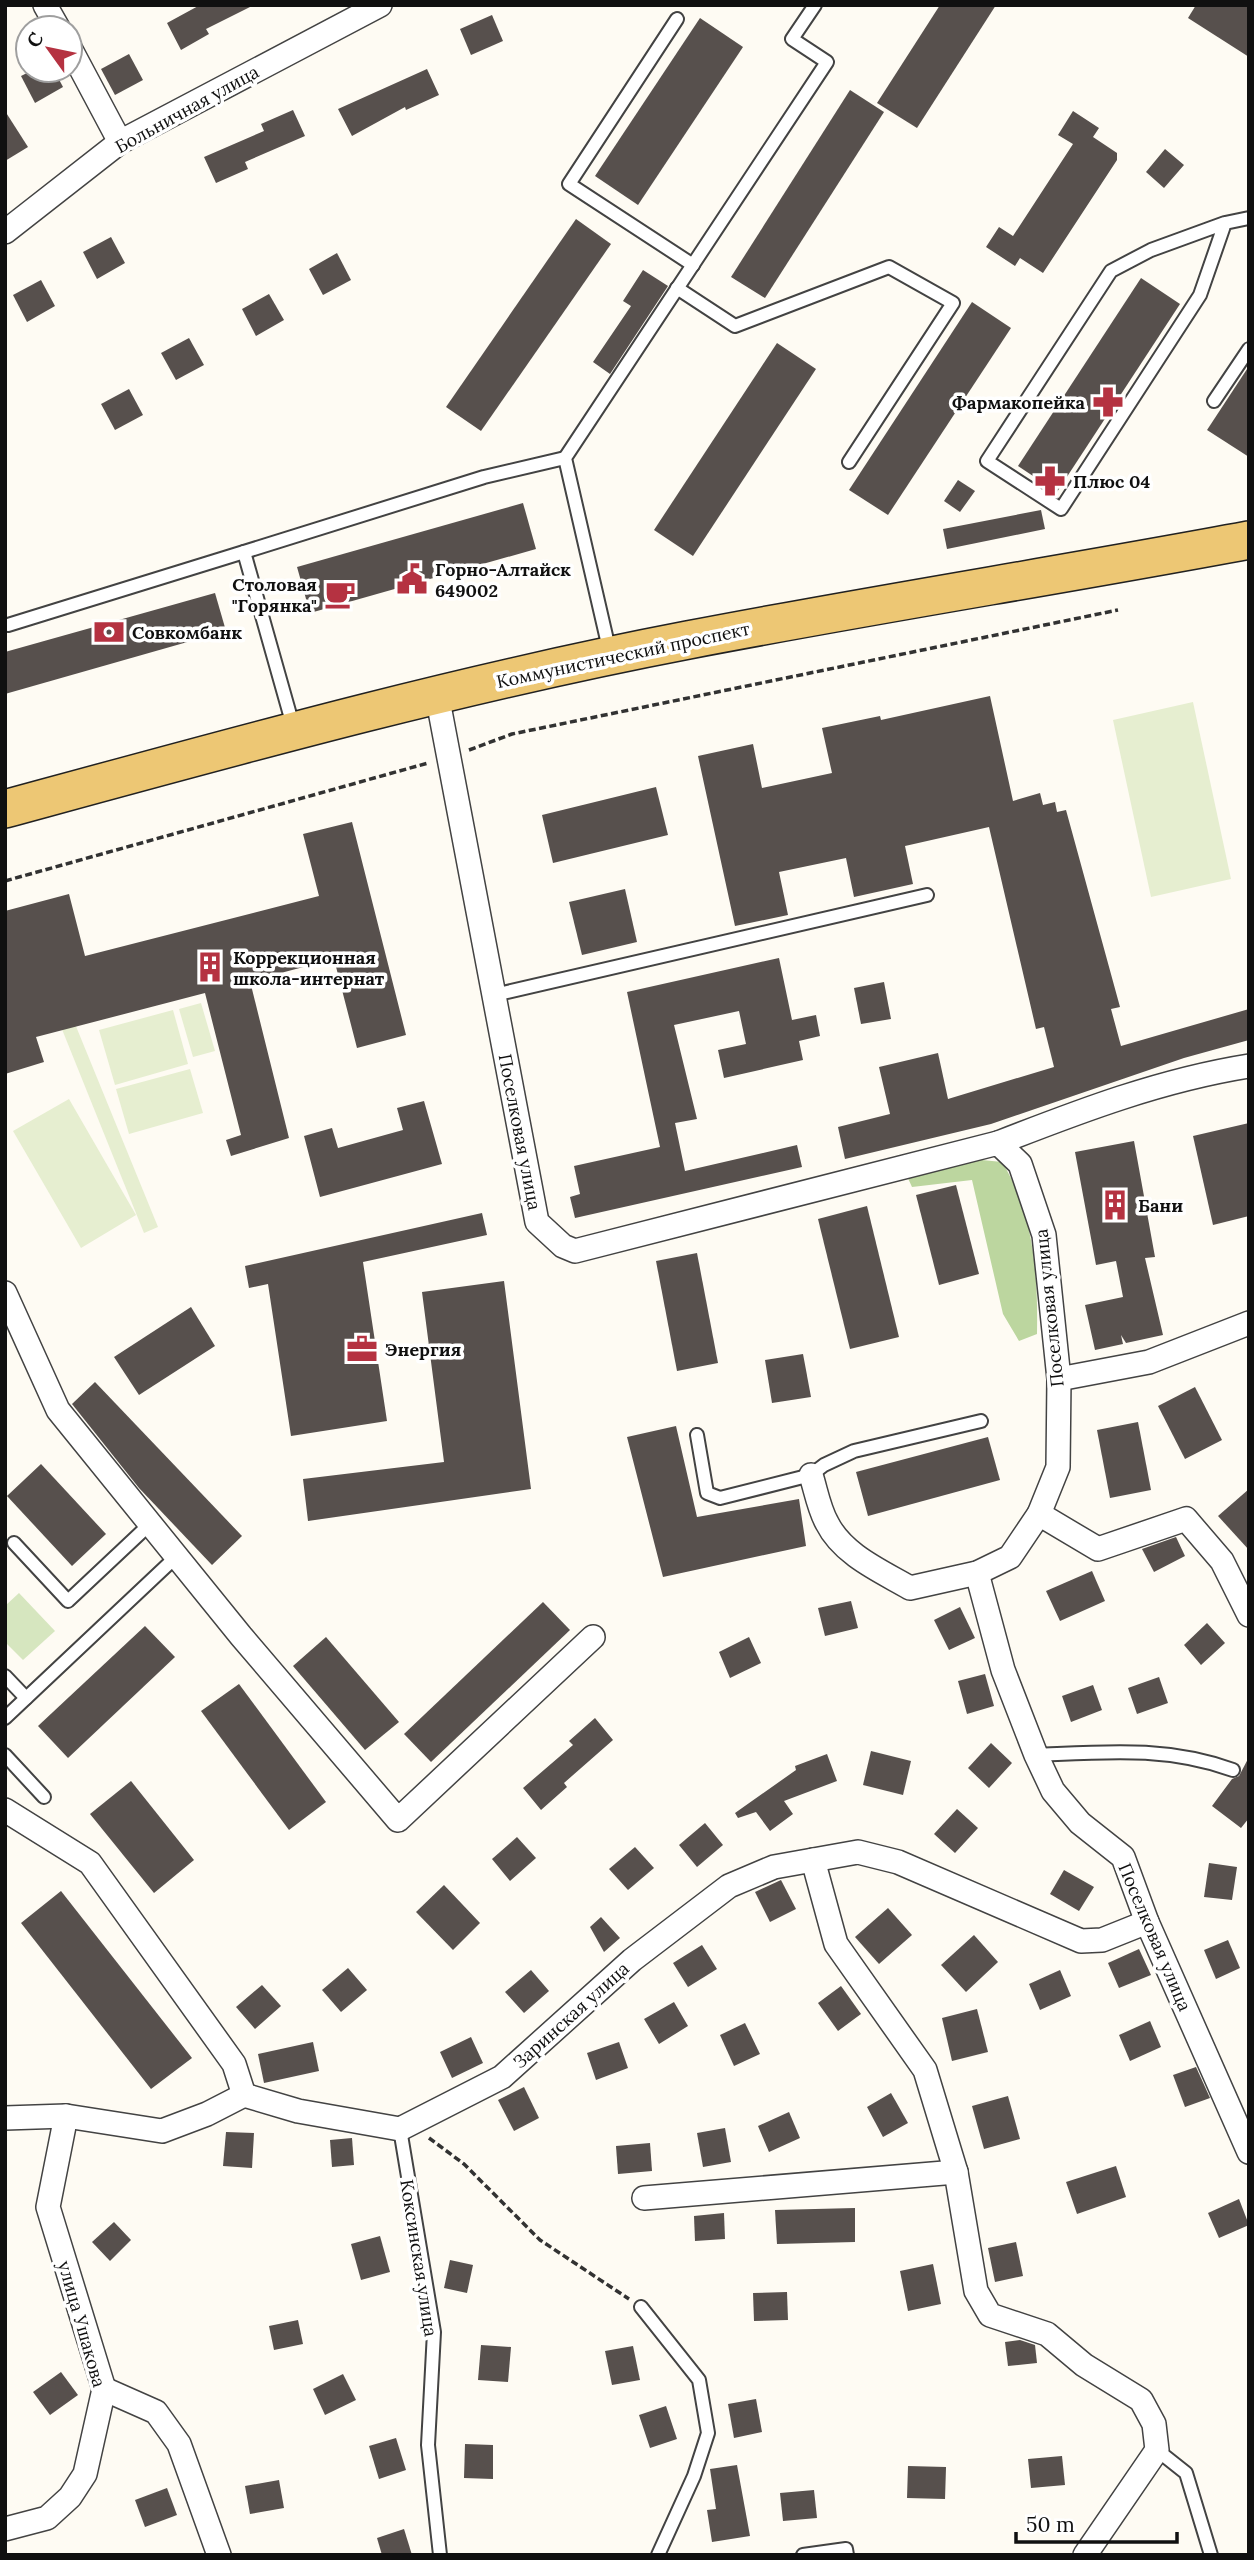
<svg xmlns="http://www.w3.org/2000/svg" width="1254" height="2560" font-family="Lora,serif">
<rect width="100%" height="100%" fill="#fefbf3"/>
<path fill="#d6e6bf" d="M19 1593 55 1631 23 1660 5 1642V1606Z"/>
<path fill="#bcd69f" d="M962 1158 1002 1162C1034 1214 1038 1274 1037 1334L1019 1341 1003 1314 972 1180 912 1187 906 1174Z"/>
<g fill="#e6eed0">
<path d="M1193 702 1231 879 1151 897 1113 720Z"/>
<path d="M62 992 158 1227 144 1233 49 997Z"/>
<path d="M201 1003 215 1051 193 1057 179 1009Z"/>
<path d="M173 1010 188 1064 115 1085 99 1030Z"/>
<path d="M190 1069 203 1113 129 1134 116 1089Z"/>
<path d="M69 1099 136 1215 81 1248 13 1131Z"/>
</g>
<g fill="#57504d">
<path d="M200 5H254L206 29 209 34 181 50 167 23Z"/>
<path d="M940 5H996L917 128 877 103Z"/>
<path d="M1196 5H1249V57L1188 18Z"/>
<path d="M492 15 503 41 471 55 460 29Z"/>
<path d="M700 18 743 47 638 205 595 176Z"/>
<path d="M129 54 143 80 115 95 101 69Z"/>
<path d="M427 69 439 95 406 110 405 107 352 136 338 109Z"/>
<path d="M33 70H54L63 87 35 103 21 76Z"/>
<path d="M850 90 884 112 765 298 731 277Z"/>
<path d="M293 110 305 136 245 162 248 169 216 183 204 157 264 131 261 124Z"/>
<path d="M5 111 28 147 5 161Z"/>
<path d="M1073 111 1099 128 1093 137 1117 153V160L1043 273 1020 258 1015 266 986 247 999 227 1013 236 1073 144 1058 135Z"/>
<path d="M1165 149 1184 165 1164 188 1146 172Z"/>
<path d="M576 219 611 244 481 431 446 407Z"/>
<path d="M111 237 125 263 97 279 83 252Z"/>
<path d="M337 253 351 280 323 295 309 269Z"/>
<path d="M643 270 668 286 610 374 593 362 631 306 623 301Z"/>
<path d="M1141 278 1180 304 1057 492 1018 466Z"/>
<path d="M41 280 55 306 27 322 13 295Z"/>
<path d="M269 294 284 320 256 336 242 309Z"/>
<path d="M972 302 1011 328 888 515 849 490Z"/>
<path d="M189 338 204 365 176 380 161 353Z"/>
<path d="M777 343 816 369 693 556 654 530Z"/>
<path d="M1249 366V457L1207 430Z"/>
<path d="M129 389 143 415 115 430 101 404Z"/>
<path d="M958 480 975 491 960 512 944 501Z"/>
<path d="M523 503 536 549 310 613 297 567Z"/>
<path d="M1041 510 1045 529 947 549 943 529Z"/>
<path d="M215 593 226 631 5 694V652Z"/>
<path d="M990 696 1013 801 1040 793 1043 805 1055 802 1057 812 1066 810 1120 1007 1111 1009 1121 1046 1249 1009V1040L1184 1058 991 1124 845 1159 838 1127 890 1114 879 1067 938 1053 948 1099 1054 1067 1044 1027 1036 1029 989 827 905 846 913 884 854 897 846 858 779 872 788 915 735 926 698 756 753 744 762 788 832 773 822 728 880 716 881 720Z"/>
<path d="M656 787 668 835 553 863 542 815Z"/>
<path d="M352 822 406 1035 357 1048 334 959 250 981 289 1138 231 1156 226 1140 241 1135 205 993 36 1037 44 1062 5 1074V911L69 894 85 956 319 896 303 834Z"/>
<path d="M625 889 637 942 582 955 569 902Z"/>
<path d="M779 958 792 1020 816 1015 820 1036 799 1041 803 1060 724 1078 718 1050 746 1044 739 1011 674 1025 697 1119 675 1123 685 1171 797 1145 802 1167 575 1218 570 1197 580 1194 574 1166 660 1147 627 992Z"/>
<path d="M884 982 891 1019 861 1024 854 988Z"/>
<path d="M424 1101 442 1164 320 1197 304 1136 332 1128 338 1148 403 1130 397 1108Z"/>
<path d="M1249 1123V1216L1213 1225 1193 1136Z"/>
<path d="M1134 1141 1155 1257 1145 1258 1163 1335 1126 1343 1121 1335 1123 1344 1095 1350 1085 1305 1123 1297 1116 1261 1096 1265 1075 1152Z"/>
<path d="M956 1185 979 1274 939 1285 916 1195Z"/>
<path d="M867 1206 899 1337 850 1349 818 1219Z"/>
<path d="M482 1213 487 1235 363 1262 387 1421 291 1436 268 1284 249 1288 245 1266Z"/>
<path d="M697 1253 718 1363 677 1371 656 1261Z"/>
<path d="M504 1281 531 1489 308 1521 303 1479 444 1462 422 1292Z"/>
<path d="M191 1307 215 1346 139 1395 114 1357Z"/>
<path d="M803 1354 811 1397 772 1403 765 1360Z"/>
<path d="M95 1382 242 1536 212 1565 139 1488 72 1404Z"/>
<path d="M1195 1387 1222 1440 1185 1459 1158 1406Z"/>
<path d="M1138 1422 1151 1490 1110 1498 1097 1430Z"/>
<path d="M676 1426 697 1517 799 1499 806 1546 663 1577 627 1437Z"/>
<path d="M988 1437 1000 1480 868 1516 856 1472Z"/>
<path d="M41 1464 106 1534 72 1566 7 1496Z"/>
<path d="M1249 1489V1550L1218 1516Z"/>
<path d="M1176 1537 1185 1556 1154 1572 1142 1549Z"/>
<path d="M1092 1571 1105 1601 1060 1621 1046 1591Z"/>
<path d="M851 1601 858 1628 825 1636 818 1608Z"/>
<path d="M543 1602 570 1630 431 1762 404 1734Z"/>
<path d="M960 1607 975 1638 949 1650 934 1620Z"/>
<path d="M1207 1623 1225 1643 1201 1665 1184 1645Z"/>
<path d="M145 1626 175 1657 68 1758 38 1726Z"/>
<path d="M326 1637 399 1722 365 1750 293 1666Z"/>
<path d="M749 1637 761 1663 730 1678 719 1652Z"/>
<path d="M985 1674 994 1706 967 1714 958 1681Z"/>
<path d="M1159 1677 1168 1703 1137 1714 1128 1688Z"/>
<path d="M239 1684 326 1802 289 1830 201 1711Z"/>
<path d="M1093 1685 1102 1710 1071 1722 1062 1696Z"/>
<path d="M595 1718 613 1740 564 1783 567 1787 541 1810 523 1788 573 1745 569 1741Z"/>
<path d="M991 1743 1012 1763 989 1788 968 1768Z"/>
<path d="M871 1751 911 1761 903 1795 863 1785Z"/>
<path d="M827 1754 837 1781 784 1801 793 1814 770 1831 756 1812 738 1818 735 1813 796 1770 795 1766Z"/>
<path d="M1249 1757V1818L1241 1828 1212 1806 1232 1779 1239 1776Z"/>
<path d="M131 1781 194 1860 154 1893 90 1814Z"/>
<path d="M957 1809 978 1828 955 1853 934 1834Z"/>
<path d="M705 1823 723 1845 697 1867 679 1845Z"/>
<path d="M517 1837 536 1858 510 1881 492 1859Z"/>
<path d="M635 1847 654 1868 628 1890 609 1869Z"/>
<path d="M1209 1863 1237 1867 1232 1900 1204 1897Z"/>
<path d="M1064 1870 1094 1887 1079 1911 1050 1894Z"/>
<path d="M781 1880 796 1909 770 1922 755 1892Z"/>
<path d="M444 1885 480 1923 453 1950 416 1912Z"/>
<path d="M61 1891 192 2058 151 2089 21 1923Z"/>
<path d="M888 1908 912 1935 879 1964 855 1937Z"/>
<path d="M601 1917 620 1938 604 1952 590 1927Z"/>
<path d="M974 1935 998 1962 966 1992 941 1965Z"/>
<path d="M1228 1940 1240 1968 1216 1979 1204 1950Z"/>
<path d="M702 1945 717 1969 688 1987 673 1963Z"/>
<path d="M1139 1949 1151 1975 1119 1988 1108 1963Z"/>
<path d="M348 1968 367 1990 341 2012 322 1990Z"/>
<path d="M531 1970 549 1991 524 2013 505 1992Z"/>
<path d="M1060 1970 1071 1996 1040 2010 1029 1984Z"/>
<path d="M262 1985 281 2006 255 2029 236 2007Z"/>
<path d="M841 1986 861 2014 838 2031 818 2003Z"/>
<path d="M674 2002 688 2026 659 2044 644 2019Z"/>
<path d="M977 2009 988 2052 952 2061 942 2018Z"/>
<path d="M1150 2021 1161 2047 1130 2061 1119 2035Z"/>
<path d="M745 2023 760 2054 734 2066 720 2035Z"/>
<path d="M471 2037 483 2063 452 2078 440 2052Z"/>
<path d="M313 2042 319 2071 264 2083 258 2054Z"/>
<path d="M619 2042 628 2068 596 2080 587 2053Z"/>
<path d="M1196 2067 1210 2098 1185 2107 1173 2075Z"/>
<path d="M524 2087 539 2118 514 2131 498 2100Z"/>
<path d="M891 2093 908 2123 883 2137 867 2107Z"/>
<path d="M1008 2096 1020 2139 984 2149 972 2106Z"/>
<path d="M789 2112 800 2138 769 2152 758 2126Z"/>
<path d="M725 2128 731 2162 703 2167 697 2133Z"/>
<path d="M226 2132 254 2133 252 2168 223 2166Z"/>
<path d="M352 2138 354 2165 332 2167 330 2140Z"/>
<path d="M650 2143 652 2171 618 2174 616 2146Z"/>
<path d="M1116 2166 1126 2197 1077 2214 1066 2182Z"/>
<path d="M1239 2199 1249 2225 1219 2238 1208 2213Z"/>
<path d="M855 2208V2242L777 2244 775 2210Z"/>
<path d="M724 2213 725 2239 695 2241 694 2216Z"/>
<path d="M114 2222 131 2240 110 2261 92 2242Z"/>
<path d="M380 2236 390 2272 361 2280 351 2244Z"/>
<path d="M1016 2242 1023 2276 995 2282 988 2248Z"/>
<path d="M450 2260 473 2265 467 2293 444 2288Z"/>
<path d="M933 2264 941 2304 908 2311 900 2271Z"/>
<path d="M787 2292 788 2320 754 2321 753 2293Z"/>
<path d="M298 2320 303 2344 274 2350 269 2326Z"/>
<path d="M1020 2340 1035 2345 1037 2363 1008 2366 1005 2342Z"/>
<path d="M481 2345 511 2347 508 2382 478 2380Z"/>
<path d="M633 2346 640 2380 612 2385 605 2351Z"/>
<path d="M61 2372 78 2395 50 2415 33 2392Z"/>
<path d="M343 2374 356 2400 325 2415 313 2389Z"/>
<path d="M756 2399 762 2432 734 2438 728 2404Z"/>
<path d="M666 2406 677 2439 650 2448 639 2415Z"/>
<path d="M396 2438 406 2470 379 2479 369 2446Z"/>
<path d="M465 2444 493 2445V2479L464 2478Z"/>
<path d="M1062 2456 1065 2485 1031 2488 1028 2459Z"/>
<path d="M737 2465 750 2536 712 2542 707 2510 716 2509 710 2469Z"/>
<path d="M908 2466 946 2467 945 2499 907 2498Z"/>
<path d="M279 2480 284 2508 250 2514 245 2486Z"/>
<path d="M167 2488 177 2515 145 2527 135 2500Z"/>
<path d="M814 2490 817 2518 783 2521 780 2493Z"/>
<path d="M404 2529 412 2555H382L377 2538Z"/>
</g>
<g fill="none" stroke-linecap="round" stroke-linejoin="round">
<g stroke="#434343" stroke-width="16">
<g id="service">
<path d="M677 19 569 184 693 265"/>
<path d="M1225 223 1200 295 1061 509 987 461 1111 271 1151 250 1225 223 1249 218"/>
<path d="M677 288 735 326 889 267 953 303 849 462"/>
<path d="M1214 401 1249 349"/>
<path d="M8 625 244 552"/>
<path d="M610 653 565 458 827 62 792 39 815 5"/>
<path d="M294 729 244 552 484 477 565 458"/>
<path d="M494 995 927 895"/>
<path d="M697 1435 707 1493 720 1498 811 1475 824 1465 854 1451 981 1421"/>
<path d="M14 1543 68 1601 150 1524"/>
<path d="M5 1676 26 1698"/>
<path d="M5 1718 178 1555"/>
<path d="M5 1755 44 1797"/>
<path d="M1036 1755C1106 1752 1166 1746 1233 1770"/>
<path d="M400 2129 434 2332 428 2445 440 2555"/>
<path d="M641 2307 699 2380 708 2433 694 2476 658 2555"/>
<path d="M1157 2450 1186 2473 1211 2555"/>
<path d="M803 2555 846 2549 847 2555"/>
</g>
</g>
<g stroke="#434343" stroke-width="26">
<g id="minor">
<path d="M45 5 58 28"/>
<path d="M70 48 120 142"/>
<path d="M5 232 120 142 380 5"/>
<path d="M437 695 537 1222 563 1246 575 1251 998 1143 1020 1164 1044 1235 1059 1379 1058 1467 1039 1514 1010 1557 977 1573 910 1588C881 1571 843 1555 827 1523 819 1509 816 1491 811 1475"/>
<path d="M998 1143C1080 1111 1161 1080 1249 1066"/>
<path d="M5 1293 58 1410 241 1636 398 1820 593 1637"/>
<path d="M1059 1379 1149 1362 1249 1323"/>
<path d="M1039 1514 1098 1549 1186 1519 1222 1561 1249 1615"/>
<path d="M977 1573 1003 1670 1036 1755 1053 1791 1080 1823 1123 1857 1147 1922 1249 2152"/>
<path d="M5 1810 90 1863 234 2064 244 2095 298 2111 400 2129 502 2077 632 1960 729 1886 774 1867 858 1852 898 1862 1081 1941 1102 1940 1147 1922"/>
<path d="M813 1860 836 1944 925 2070 956 2172 976 2291 990 2315 1047 2334 1084 2365 1141 2400 1154 2424 1157 2450 1085 2555"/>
<path d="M5 2118 66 2116 162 2131 207 2114 244 2095"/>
<path d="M644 2198 956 2172"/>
<path d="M104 2389 156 2412 179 2444 219 2555"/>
<path d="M5 2529 47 2518 70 2497 85 2474 104 2389 48 2207 66 2116"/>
</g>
</g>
<g stroke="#212121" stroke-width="40">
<path id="primary" d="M5 809C232 747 458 684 688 640 875 604 1062 575 1249 540"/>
</g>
<g stroke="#323232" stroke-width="3.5" stroke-dasharray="7 3.5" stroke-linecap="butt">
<path d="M469 750 512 734 1118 610"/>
<path d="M5 881 428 763"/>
<path d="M429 2138 464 2164 540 2240 629 2299"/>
</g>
<use href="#service" stroke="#fff" stroke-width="12"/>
<use href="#minor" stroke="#fff" stroke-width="23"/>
<use href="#primary" stroke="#edc774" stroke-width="37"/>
</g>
<defs>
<g id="pharmacy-bare" transform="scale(2.415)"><path d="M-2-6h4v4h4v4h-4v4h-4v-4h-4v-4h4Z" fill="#b53241" stroke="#fff" stroke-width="2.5" paint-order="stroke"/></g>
<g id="civic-bare" transform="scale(2.415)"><path d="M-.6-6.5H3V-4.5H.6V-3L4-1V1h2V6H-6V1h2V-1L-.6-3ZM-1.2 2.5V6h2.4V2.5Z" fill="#b53241" stroke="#fff" stroke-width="2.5" paint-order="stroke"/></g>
<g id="cafe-bare" transform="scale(2.415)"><path d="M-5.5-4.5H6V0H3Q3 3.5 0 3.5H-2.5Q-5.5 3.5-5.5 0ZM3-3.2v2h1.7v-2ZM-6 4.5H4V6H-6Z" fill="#b53241" stroke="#fff" stroke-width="2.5" paint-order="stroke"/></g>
<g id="bank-bare" transform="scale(2.415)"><path d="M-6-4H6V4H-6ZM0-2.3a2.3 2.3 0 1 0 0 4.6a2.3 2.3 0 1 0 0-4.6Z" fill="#b53241" stroke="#fff" stroke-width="2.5" paint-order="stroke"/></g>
<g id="building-bare" transform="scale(2.415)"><path d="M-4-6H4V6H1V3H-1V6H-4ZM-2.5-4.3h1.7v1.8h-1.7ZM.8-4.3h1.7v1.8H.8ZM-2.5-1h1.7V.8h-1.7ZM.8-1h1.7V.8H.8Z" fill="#b53241" stroke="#fff" stroke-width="2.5" paint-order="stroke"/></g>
<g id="office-bare" transform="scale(2.415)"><path d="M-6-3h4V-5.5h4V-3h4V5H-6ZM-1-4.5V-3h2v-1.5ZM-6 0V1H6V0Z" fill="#b53241" stroke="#fff" stroke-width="2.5" paint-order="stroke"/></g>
</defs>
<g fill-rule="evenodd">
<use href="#pharmacy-bare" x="1108" y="402"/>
<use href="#pharmacy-bare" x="1050" y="481"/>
<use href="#civic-bare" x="412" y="579"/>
<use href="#cafe-bare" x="340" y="594"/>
<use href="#bank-bare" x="109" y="632"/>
<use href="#building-bare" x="210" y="967"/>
<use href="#building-bare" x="1115" y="1205"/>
<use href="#office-bare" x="362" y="1349"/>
</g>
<g text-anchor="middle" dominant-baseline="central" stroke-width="7" stroke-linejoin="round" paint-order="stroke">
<g font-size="18" fill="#101010" stroke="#fff">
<text transform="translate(187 109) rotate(-29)">Больничная улица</text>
<text transform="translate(623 655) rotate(-12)">Коммунистический проспект</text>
<text transform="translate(520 1132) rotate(79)">Поселковая улица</text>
<text transform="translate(1049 1308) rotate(-96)">Поселковая улица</text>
<text transform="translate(1155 1937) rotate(67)">Поселковая улица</text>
<text transform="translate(571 2015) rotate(-42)">Заринская улица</text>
<text transform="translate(419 2258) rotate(81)">Коксинская улица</text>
<text transform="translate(82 2324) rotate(74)">улица Ушакова</text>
</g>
<g font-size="18" font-weight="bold" fill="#101010" stroke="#fff" text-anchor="start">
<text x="1085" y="402" text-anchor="end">Фармакопейка</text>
<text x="1073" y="481">Плюс 04</text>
<text x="435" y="569">Горно-Алтайск<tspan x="435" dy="21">649002</tspan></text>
<text x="317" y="584" text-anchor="end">Столовая<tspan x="317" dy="21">"Горянка"</tspan></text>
<text x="132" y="632">Совкомбанк</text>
<text x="233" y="957">Коррекционная<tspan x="233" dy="21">школа-интернат</tspan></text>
<text x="1138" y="1205">Бани</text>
<text x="385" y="1349">Энергия</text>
</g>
</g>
<rect width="1254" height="2560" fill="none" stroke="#101010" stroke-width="14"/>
<g transform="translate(49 49) rotate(303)"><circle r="33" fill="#ffffff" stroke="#9f9f9f" stroke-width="2"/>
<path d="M0-5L12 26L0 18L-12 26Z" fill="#b53241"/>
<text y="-10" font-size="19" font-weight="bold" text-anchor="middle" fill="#101010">С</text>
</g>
<path d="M1016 2532v10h161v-10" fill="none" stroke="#101010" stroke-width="3.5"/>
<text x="1026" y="2532" font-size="21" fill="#101010" stroke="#ffffff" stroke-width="5" paint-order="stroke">50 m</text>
</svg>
